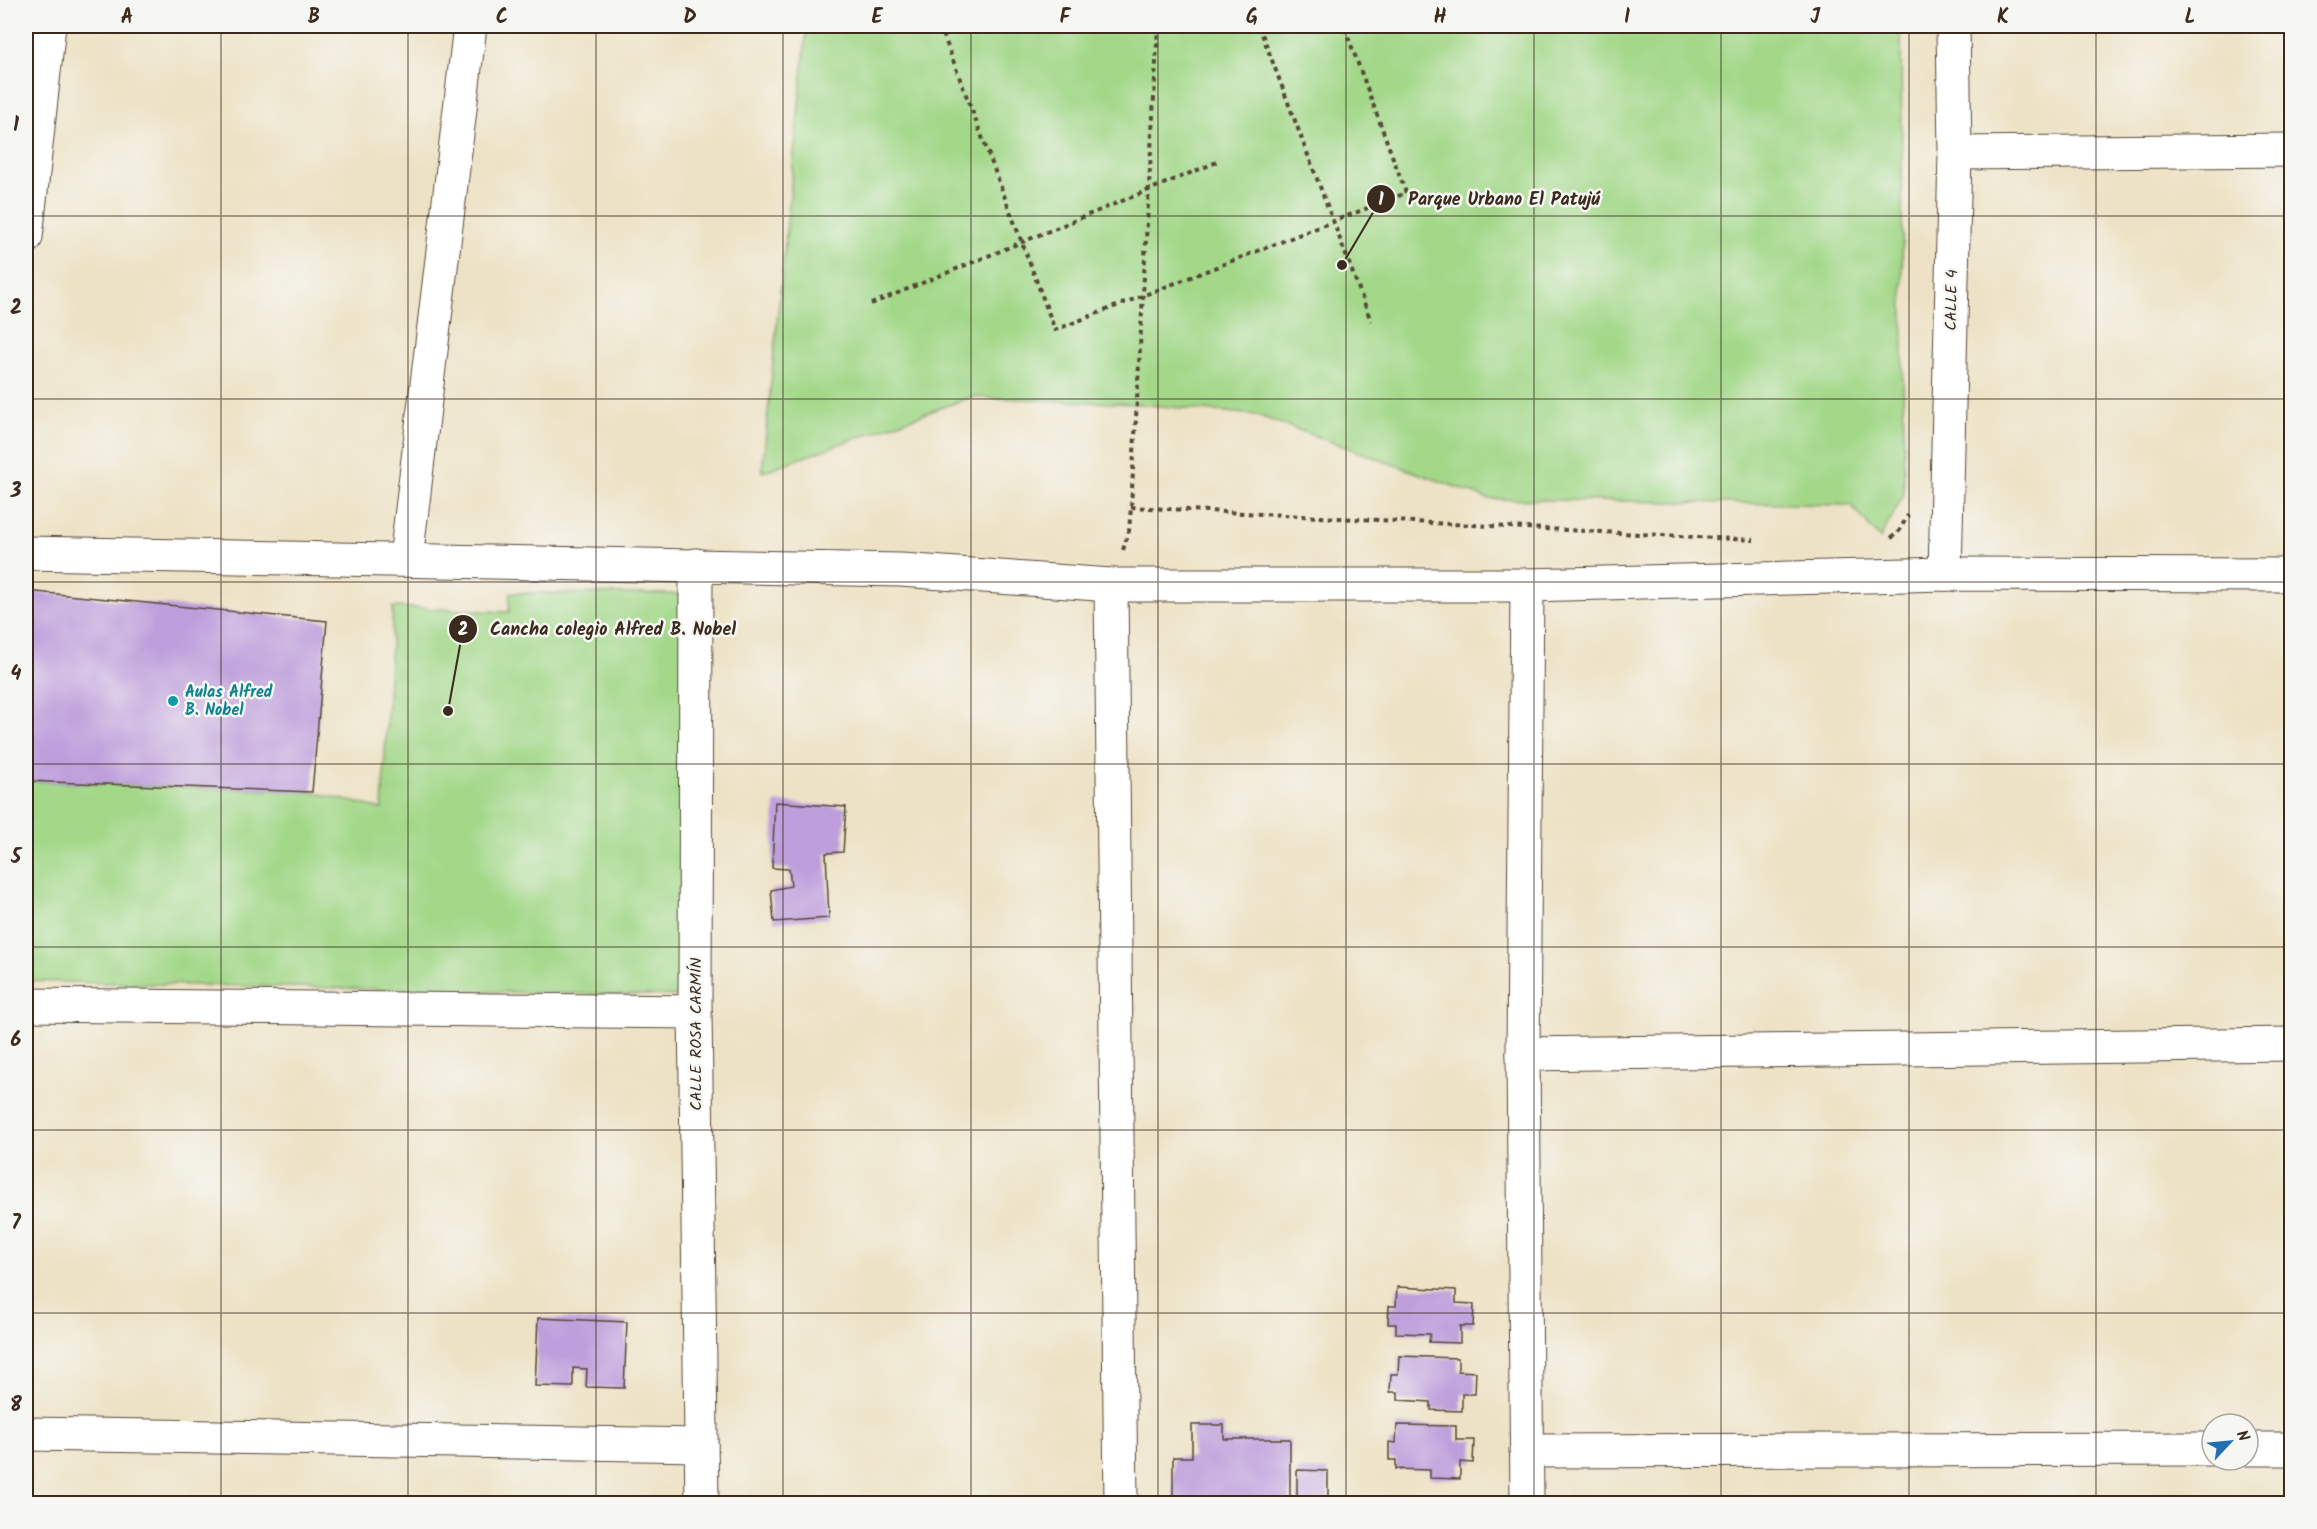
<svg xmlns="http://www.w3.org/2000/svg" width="2317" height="1529" font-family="Kalam,sans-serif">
<rect width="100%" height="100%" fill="#f6f6f2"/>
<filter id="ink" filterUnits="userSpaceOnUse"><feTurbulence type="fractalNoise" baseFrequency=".0167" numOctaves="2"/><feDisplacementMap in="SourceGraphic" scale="12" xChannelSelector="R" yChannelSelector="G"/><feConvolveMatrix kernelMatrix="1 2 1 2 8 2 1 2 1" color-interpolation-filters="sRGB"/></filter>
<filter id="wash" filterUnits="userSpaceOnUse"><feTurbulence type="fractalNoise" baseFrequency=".008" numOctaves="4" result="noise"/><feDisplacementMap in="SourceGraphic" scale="24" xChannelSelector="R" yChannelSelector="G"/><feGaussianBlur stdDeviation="1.35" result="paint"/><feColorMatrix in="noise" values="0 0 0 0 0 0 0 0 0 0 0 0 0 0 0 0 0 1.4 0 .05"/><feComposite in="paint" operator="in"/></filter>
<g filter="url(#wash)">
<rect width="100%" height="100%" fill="#ede2c5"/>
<g fill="#a3d889" stroke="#6f8154" stroke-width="1.5">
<path d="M807 26H1901L1904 494 1880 539 1851 505 1489 499 1257 415 1138 404 971 397 762 472Z"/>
<path d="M510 593 683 594 682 996 26 981V781L312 792 382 809 393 607 509 612Z"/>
</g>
<g id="blocks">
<g fill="#be9fdc">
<path d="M26 591 327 621 312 792 26 781Z"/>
<path d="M775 802 846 807 843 852 826 853 829 918 774 922 771 890 791 886 789 869 772 868Z"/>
<path d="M1397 1287 1456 1290V1303L1474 1304 1473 1326H1460V1343L1429 1342 1430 1334 1396 1333V1324H1388L1389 1306H1396Z"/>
<path d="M538 1318 627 1322 624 1388 586 1387 587 1369 573 1368V1387L535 1386Z"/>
<path d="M1399 1356 1458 1358V1371L1476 1372 1475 1394H1462V1411L1431 1410V1402L1398 1400V1392H1390L1391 1374H1398Z"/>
<path d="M1192 1425H1224V1439H1290V1504H1173V1457H1192Z"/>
<path d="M1397 1425 1456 1426V1440H1474L1473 1463 1460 1462V1479L1430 1478V1470L1396 1469V1460H1389V1442L1396 1443Z"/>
<path d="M1297 1470 1328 1471V1504H1297Z"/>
</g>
</g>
</g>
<g filter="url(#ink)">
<use href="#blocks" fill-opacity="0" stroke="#564637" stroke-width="1.5"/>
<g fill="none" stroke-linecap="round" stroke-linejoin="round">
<g stroke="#564637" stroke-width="35">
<g id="minor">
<path d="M1955 153 2292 150"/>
<path d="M26 237 49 26"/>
<path d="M26 553 901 570 1111 585H1527L1945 574 2292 575"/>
<path d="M406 559 470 26"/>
<path d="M696 565 695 1012 702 1504"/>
<path d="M1945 574 1955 153 1953 26"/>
<path d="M1111 585 1121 1504"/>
<path d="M26 1005 695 1012"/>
<path d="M1523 1054 2292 1044"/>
<path d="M26 1434 701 1445"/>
<path d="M2248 1449H2292"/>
<path d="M1526 1451 2212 1449"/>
<path d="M1527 1504 1523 1054 1527 585"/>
</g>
</g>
<g stroke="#564637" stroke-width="4" stroke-dasharray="4.5 4.5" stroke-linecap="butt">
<path d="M940 26 1055 330 1406 193 1344 26"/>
<path d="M1259 26 1371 321"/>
<path d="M942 32 961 26"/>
<path d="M871 304 1217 162"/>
<path d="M1131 507 1754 540"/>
<path d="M1891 538 1898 533 1908 515"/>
<path d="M1123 550 1129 531 1131 507 1158 26"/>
</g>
<use href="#minor" stroke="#fff" stroke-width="33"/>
</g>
</g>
<path fill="none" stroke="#3b2a1e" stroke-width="1.5" stroke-opacity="0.55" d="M221 26V1504M408 26V1504M596 26V1504M783 26V1504M971 26V1504M1158 26V1504M1346 26V1504M1534 26V1504M1721 26V1504M1909 26V1504M2096 26V1504M26 216H2292M26 399H2292M26 582H2292M26 764H2292M26 947H2292M26 1130H2292M26 1313H2292"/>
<circle fill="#0f9aa8" stroke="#f6f6f2" stroke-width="2" cx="173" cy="701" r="6"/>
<g text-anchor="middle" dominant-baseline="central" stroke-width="5" stroke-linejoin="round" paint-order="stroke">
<g font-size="16" fill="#3b2a1e" stroke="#f6f6f2">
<text transform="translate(1952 300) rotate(-89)">CALLE 4</text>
<text transform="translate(696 1034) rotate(-90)">CALLE ROSA CARMÍN</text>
</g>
<g font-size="16" font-weight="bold" fill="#0d838f" stroke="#f6f6f2" text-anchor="start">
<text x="185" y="692">Aulas Alfred<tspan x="185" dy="18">B. Nobel</tspan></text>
</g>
</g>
<path fill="none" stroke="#3b2a1e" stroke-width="2" d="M1342 265L1381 199M448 711L463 629"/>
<g fill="#3b2a1e" stroke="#f6f6f2" stroke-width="2">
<circle cx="1342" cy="265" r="6"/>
<circle cx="448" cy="711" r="6"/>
<circle cx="1381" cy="199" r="15"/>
<circle cx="463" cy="629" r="15"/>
</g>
<g font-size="18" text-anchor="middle" font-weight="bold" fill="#fff">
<text x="1381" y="205">1</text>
<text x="463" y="635">2</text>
</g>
<g font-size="18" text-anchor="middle" font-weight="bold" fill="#3b2a1e" stroke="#f6f6f2" stroke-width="5" stroke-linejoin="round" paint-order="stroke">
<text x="1504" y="205">Parque Urbano El Patujú</text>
<text x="613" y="635">Cancha colegio Alfred B. Nobel</text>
</g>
<rect width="2317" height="1529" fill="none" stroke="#f6f6f2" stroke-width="66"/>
<g transform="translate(2230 1442) rotate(64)"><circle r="28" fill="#f6f6f2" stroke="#aba49d" stroke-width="1.5"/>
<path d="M0-4.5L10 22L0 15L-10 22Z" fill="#1f6fb2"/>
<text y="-9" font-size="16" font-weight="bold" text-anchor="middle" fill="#3b2a1e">N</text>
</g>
<rect x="33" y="33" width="2251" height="1463" fill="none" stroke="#3b2a1e" stroke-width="2"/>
<g font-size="20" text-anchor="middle" font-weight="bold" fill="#3b2a1e">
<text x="127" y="23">A</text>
<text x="314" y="23">B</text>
<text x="502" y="23">C</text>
<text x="690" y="23">D</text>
<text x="877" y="23">E</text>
<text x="1065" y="23">F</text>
<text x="1252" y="23">G</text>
<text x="1440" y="23">H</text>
<text x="1627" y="23">I</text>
<text x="1815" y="23">J</text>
<text x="2003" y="23">K</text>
<text x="2190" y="23">L</text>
<text x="16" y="131">1</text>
<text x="16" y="314">2</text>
<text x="16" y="497">3</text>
<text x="16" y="680">4</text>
<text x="16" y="863">5</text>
<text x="16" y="1046">6</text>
<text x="16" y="1229">7</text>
<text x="16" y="1411">8</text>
</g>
</svg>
